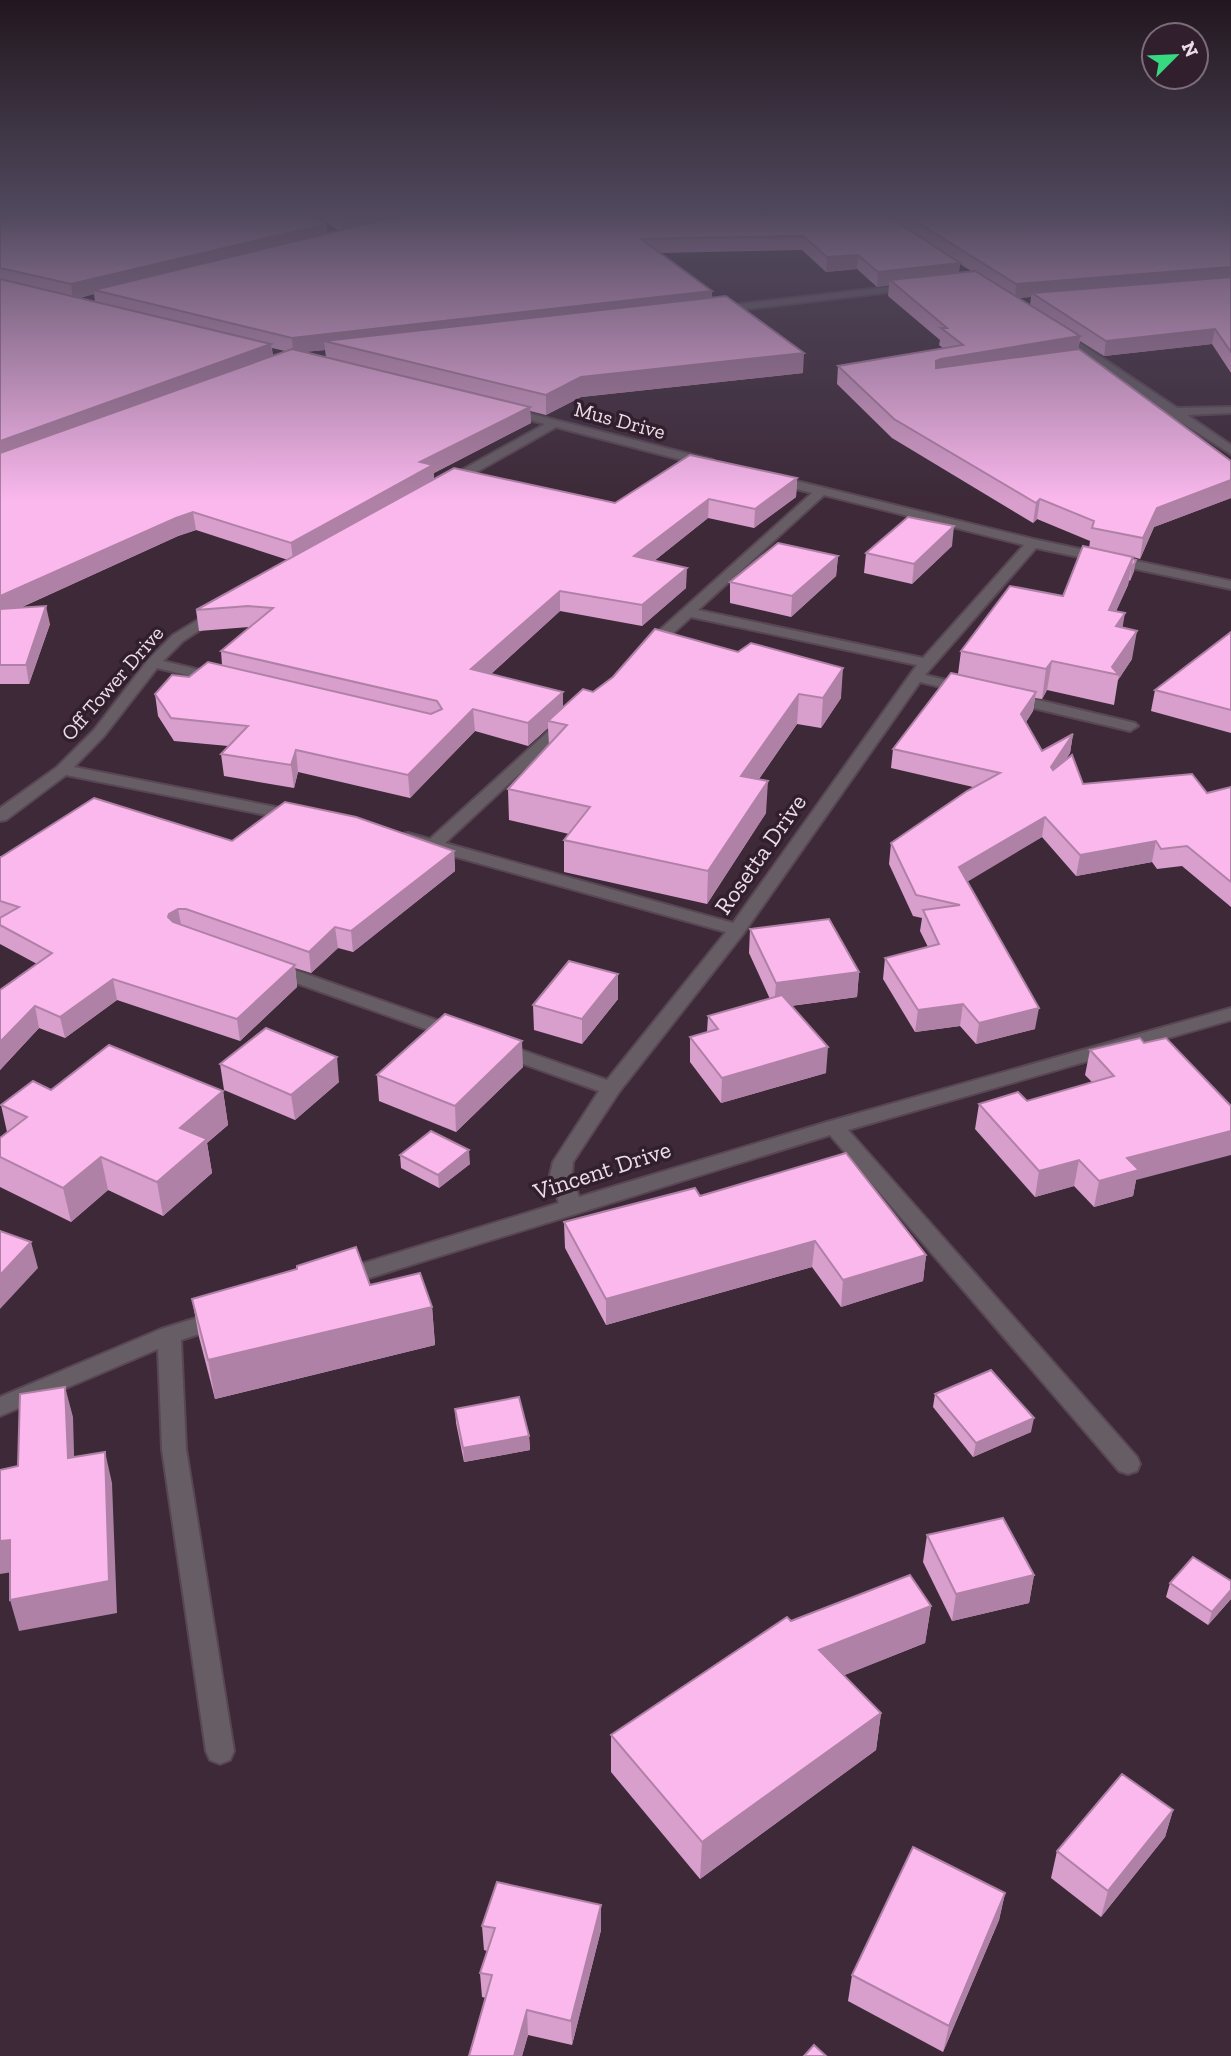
<svg xmlns="http://www.w3.org/2000/svg" width="1231" height="2056" font-family="'Zilla Slab',serif">
<rect width="100%" height="100%" fill="#3d2938"/>
<g fill="none" stroke-linecap="round" stroke-linejoin="round">
<g stroke="#594654" stroke-width="4">
<g id="minor">
<path d="M914 284 919 287 917 289 714 313 709 310 714 307Z"/>
<path d="M1054 331H1062L1177 408 1231 407V413L1187 415 1231 445V454L1168 414 1054 335Z"/>
<path d="M508 408 713 460 715 463 709 467 556 427 450 487H442V481L545 424 504 413V409Z"/>
<path d="M772 475 1033 539 1231 581V589L1036 548 925 675 971 686 973 689 971 692 966 693 920 682 743 934 619 1092 573 1162 572 1175 579 1197 827 1122 1231 1008V1020L848 1130 1137 1457 1140 1464 1137 1471 1128 1474 1119 1471 830 1135 340 1287 332 1285 329 1279 332 1273 559 1203 550 1175 553 1162 599 1091 493 1053 490 1049 493 1045H507L607 1080 726 932 402 842 400 838 402 834 408 833 430 839 563 718H573L576 721 573 724 445 843 733 923 917 665 691 617 652 652H642L640 649 642 646 812 493 768 482 766 479ZM824 495 1024 545 923 658 698 610Z"/>
<path d="M221 606 228 610 226 613 183 641 163 661 225 676 227 679 225 682 220 683 157 668 104 736 74 767 296 811 302 812 304 816 302 820 296 821 66 775 6 820 0 821V808L57 767 94 730 148 660 173 635Z"/>
<path d="M1009 693 1135 723 1138 726 1130 731 1004 701 1001 698Z"/>
<path d="M272 962 462 1029 465 1033 455 1039 448 1037 265 972 263 968 265 964Z"/>
<path d="M222 1310 230 1312 233 1318 230 1324 181 1340 186 1449 234 1751 230 1760 220 1764 210 1760 206 1751 162 1449 158 1349 0 1416V1397L161 1329Z"/>
</g>
</g>
<use href="#minor" fill="#675d65" fill-rule="evenodd"/>
</g>
<g fill="#d89ecc" fill-rule="evenodd">
<path d="M0 214 327 233 339 231 316 214H1231V373L1212 344 1104 356 1080 341 1078 349 1231 461V498L1154 527 1140 559 1133 557 1134 571 1130 581 1129 580 1128 585 1116 611 1123 628 1132 659 1118 680 1114 705 1047 690 1042 699 1035 698 1033 711 1026 722 1042 751 1073 734 1070 753 1065 760 1083 784 1207 793 1231 787V907L1182 866 1157 869 1152 862 1076 876 1042 837 967 881 1035 1029 976 1044 960 1026 915 1032 883 979 885 958 928 947 920 931 922 918 913 916 889 864 891 843 973 787 891 768 893 749 958 674 961 651 1063 596 1089 548 1090 541 1037 519 1033 523 892 438 837 384 838 366 943 348 939 345 940 340 888 296 889 285 877 287 857 269 826 272 802 250 660 253 712 298 803 373 581 397 546 415 530 411 531 423 434 473V479L615 503 797 478 796 497 754 528 708 518 654 561 686 588 642 626 560 611 491 674 563 707 593 692 613 677 841 698 821 728 797 724 759 779 766 813 707 904 564 872V840L569 834 509 820 508 789 549 745 548 728 528 746 475 731 410 798 298 772 294 788 224 776 221 754 228 746 174 741 158 716 155 694 189 677 222 665 221 651 249 627 199 631 196 610 288 560 196 530 178 536 20 608 50 624 29 684H0ZM960 264 971 271 959 272ZM94 294 95 302 80 298ZM1031 297 1030 305 1019 298ZM272 348 285 351 273 356ZM325 350 326 357 304 352Z"/>
<path d="M952 546 912 584 864 573 866 553Z"/>
<path d="M838 556 836 576 791 617 730 603V582Z"/>
<path d="M1231 632V733L1151 711 1155 690Z"/>
<path d="M232 841 454 851 455 871 353 952 338 948 311 973 295 968 297 987 240 1041 117 1000 65 1038 39 1028 0 1070V990L37 964 0 944V857Z"/>
<path d="M750 929 859 972 857 997 791 1006 826 1073 721 1103 690 1062V1037L707 1032 708 1016 770 999 749 953Z"/>
<path d="M618 999 582 1044 534 1030 533 1005Z"/>
<path d="M1140 1038 1136 1180 1133 1196 1094 1207 1074 1186 1035 1197 975 1129 979 1104 1027 1101 1092 1082 1085 1075 1090 1050Z"/>
<path d="M220 1064 339 1082 295 1120 224 1090Z"/>
<path d="M523 1067 456 1132 379 1101 377 1075Z"/>
<path d="M51 1090 223 1091 228 1125 207 1143 212 1173 163 1216 108 1190 71 1222 0 1187V1138L7 1132 1 1105Z"/>
<path d="M400 1155 470 1164 439 1188 401 1168Z"/>
<path d="M700 1196 926 1255 923 1281 841 1307 812 1267 606 1325 565 1248 564 1222Z"/>
<path d="M370 1285 432 1307 435 1345 215 1399 199 1337 192 1299Z"/>
<path d="M935 1394 1031 1432 973 1457 933 1407Z"/>
<path d="M455 1409 529 1436 530 1450 464 1462 456 1423Z"/>
<path d="M927 1535 1034 1575 1029 1603 952 1621 923 1562Z"/>
<path d="M1231 1581V1599L1208 1625 1166 1597 1170 1583Z"/>
<path d="M931 1606 925 1643 844 1675 881 1713 876 1750 700 1879 611 1772V1735L791 1621Z"/>
<path d="M1173 1810 1165 1837 1101 1917 1051 1878 1057 1851Z"/>
<path d="M1005 1893 999 1920 943 2052 848 2001 852 1975Z"/>
<path d="M601 1905V1930L572 2045 528 2035 522 2056H469L486 1998 482 1997 480 1973 487 1951 484 1950 482 1926Z"/>
</g>
<g fill="#b081a6">
<path d="M370 214H428L344 234 342 220Z"/>
<path d="M326 224 328 238 94 290V294L73 299 71 284Z"/>
<path d="M858 255 857 269 826 272 827 257Z"/>
<path d="M960 263 958 277 890 280 889 285 877 287 878 272Z"/>
<path d="M1231 267V281L1032 293 1031 297 1015 298 1016 284Z"/>
<path d="M712 291V305L324 341 325 350 293 353 292 338Z"/>
<path d="M1215 329 1212 344 1104 356 1106 341Z"/>
<path d="M1080 336 1078 354 934 378 936 361 941 359Z"/>
<path d="M271 344 273 360 0 459V441Z"/>
<path d="M804 353 803 373 581 397 546 415V395L581 377Z"/>
<path d="M530 407 531 423 434 473V483L293 561 291 543 420 462Z"/>
<path d="M797 478 796 497 754 528 755 509Z"/>
<path d="M1231 480V498L1154 527 1140 559 1143 538 1157 508Z"/>
<path d="M709 499 708 518 634 577V556Z"/>
<path d="M1040 499 1037 519 1033 523 1036 503Z"/>
<path d="M193 512 196 530 178 536 0 617V596L176 518Z"/>
<path d="M954 526 952 546 912 584 914 564Z"/>
<path d="M838 556 836 576 791 617 792 596Z"/>
<path d="M1133 557 1128 585 1104 638 1109 610Z"/>
<path d="M1136 560 1134 571 1130 581 1131 570Z"/>
<path d="M687 568 686 588 642 626V605Z"/>
<path d="M560 591V611L472 691 471 669Z"/>
<path d="M46 606 50 624 29 684 26 665Z"/>
<path d="M1125 613 1120 642 1116 626Z"/>
<path d="M1137 631 1132 659 1118 680 1119 675 1112 667Z"/>
<path d="M1052 661 1047 690 1042 699 1046 669Z"/>
<path d="M843 668 841 698 821 728 823 698Z"/>
<path d="M563 692V714L548 721V728L528 746V723Z"/>
<path d="M1036 692 1033 711 1019 733 1021 714Z"/>
<path d="M799 694 797 724 739 807 741 776Z"/>
<path d="M473 709 475 731 410 798 408 775Z"/>
<path d="M1073 734 1070 753 1048 787 1051 767Z"/>
<path d="M296 750 298 772 294 788 291 765Z"/>
<path d="M768 781 766 813 707 904 708 871Z"/>
<path d="M1045 817 1042 837 957 888 959 867Z"/>
<path d="M1156 841 1152 862 1076 876 1080 855Z"/>
<path d="M454 851 455 871 353 952 351 931Z"/>
<path d="M178 909 182 930 173 935 168 917 169 914Z"/>
<path d="M335 927 338 948 311 973 309 952Z"/>
<path d="M295 965 297 987 240 1041 237 1019Z"/>
<path d="M859 972 857 997 774 1008 776 983Z"/>
<path d="M618 974V999L582 1044V1019Z"/>
<path d="M113 979 117 1000 65 1038 60 1017Z"/>
<path d="M963 1004 960 1026 915 1032 918 1010Z"/>
<path d="M35 1006 39 1028 0 1070V1042Z"/>
<path d="M1039 1008 1035 1029 976 1044 979 1023Z"/>
<path d="M522 1041 523 1067 456 1132 455 1106Z"/>
<path d="M828 1047 826 1073 721 1103 722 1078Z"/>
<path d="M337 1057 339 1082 295 1120 291 1095Z"/>
<path d="M223 1091 228 1125 207 1143 212 1173 163 1216 157 1182 180 1128Z"/>
<path d="M1231 1131V1155L1136 1180 1133 1196 1094 1207 1099 1181 1127 1158Z"/>
<path d="M469 1150 470 1164 439 1188 438 1175Z"/>
<path d="M101 1157 108 1190 71 1222 63 1188Z"/>
<path d="M1079 1160 1074 1186 1035 1197 1039 1171Z"/>
<path d="M815 1241 812 1267 606 1325V1299Z"/>
<path d="M31 1242 38 1268 0 1309V1275Z"/>
<path d="M926 1255 923 1281 841 1307 843 1280Z"/>
<path d="M432 1307 435 1345 215 1399 208 1360Z"/>
<path d="M65 1387 73 1417 75 1489 68 1458Z"/>
<path d="M1034 1418 1031 1432 973 1457 976 1443Z"/>
<path d="M529 1436 530 1450 464 1462 463 1448Z"/>
<path d="M105 1452 112 1483 117 1613 19 1631 10 1600Z"/>
<path d="M10 1540 19 1571 0 1574V1541Z"/>
<path d="M1034 1575 1029 1603 952 1621 956 1594Z"/>
<path d="M1231 1590V1599L1208 1625 1212 1612Z"/>
<path d="M931 1606 925 1643 815 1687 819 1650Z"/>
<path d="M881 1713 876 1750 700 1879 702 1842Z"/>
<path d="M1173 1810 1165 1837 1101 1917 1108 1891Z"/>
<path d="M1005 1893 999 1920 943 2052 949 2026Z"/>
<path d="M601 1905V1930L572 2045 571 2021Z"/>
<path d="M527 2010 528 2035 522 2056H514Z"/>
</g>
<g fill="#fbb8ed" stroke="#b081a6" stroke-width="2">
<path d="M8 214H311L326 224 71 284 0 268V217Z"/>
<path d="M333 214H370L342 220Z"/>
<path d="M407 214H885L960 263 878 272 858 255 827 257 803 236 641 239 712 291 292 338 94 290Z"/>
<path d="M904 214H1231V267L1016 284Z"/>
<path d="M975 271 1080 336 941 359 936 361V368L1079 349 1231 461V480L1157 508 1143 538 1092 528 1094 521 1040 499 1036 503 894 419 838 366 963 345 941 328H947L890 280Z"/>
<path d="M1231 277V352L1215 329 1106 341 1032 293Z"/>
<path d="M0 279 271 344 0 441Z"/>
<path d="M726 296 804 353 581 377 546 395 324 341Z"/>
<path d="M292 349 530 407 420 462 433 465 291 543 193 512 176 518 0 596V453Z"/>
<path d="M690 455 797 478 755 509 709 499 634 556 687 568 642 605 560 591 471 669 563 692 528 723 473 709 408 775 296 750 291 765 221 754 248 726 171 718 155 694 172 675 189 677 208 662 431 714 442 709 437 701 221 651 273 608 248 606 196 610 454 468 615 503Z"/>
<path d="M908 517 954 526 914 564 866 553Z"/>
<path d="M778 543 838 556 792 596 730 582Z"/>
<path d="M1083 546 1133 557 1109 610 1125 613 1116 626 1137 631 1112 667 1119 675 1052 661 1046 669 961 651 1010 586 1063 596Z"/>
<path d="M1132 559 1136 560 1131 570Z"/>
<path d="M46 606 26 665H0V609Z"/>
<path d="M655 629 738 652 751 643 843 668 823 698 799 694 741 776 768 781 708 871 564 840 590 807 508 789 567 725 548 721 583 689 593 692 613 677Z"/>
<path d="M1231 632V710L1155 690Z"/>
<path d="M951 673 1036 692 1021 714 1042 751 1073 734 1051 767 1053 770 1072 755 1083 784 1192 774 1207 793 1231 787V882L1187 846 1161 849 1156 841 1080 855 1045 817 959 867 1039 1008 979 1023 963 1004 918 1010 885 958 939 944 923 910 960 905 916 895 891 843 967 791 1000 773 893 749Z"/>
<path d="M94 798 232 841 285 802 356 817 454 851 351 931 335 927 309 952 186 909H178L169 914 168 917 173 922 295 965 237 1019 113 979 60 1017 35 1006 0 1042V990L52 953 0 925V918L19 907 0 901V857H1Z"/>
<path d="M829 919 859 972 776 983 750 929Z"/>
<path d="M569 961 618 974 582 1019 533 1005Z"/>
<path d="M782 995 828 1047 722 1078 690 1037 718 1029 708 1016Z"/>
<path d="M445 1014 522 1041 455 1106 377 1075Z"/>
<path d="M266 1028 337 1057 291 1095 220 1064Z"/>
<path d="M1140 1038 1144 1043 1166 1038 1231 1106V1131L1127 1158 1139 1170 1099 1181 1079 1160 1039 1171 979 1104 1018 1092 1027 1101 1114 1076 1090 1050Z"/>
<path d="M109 1045 223 1091 180 1128 207 1139 157 1182 101 1157 63 1188 0 1157V1138L27 1117 1 1105 33 1081 51 1090Z"/>
<path d="M431 1131 469 1150 438 1175 400 1155Z"/>
<path d="M846 1153 926 1255 843 1280 815 1241 606 1299 564 1222 695 1188 700 1196Z"/>
<path d="M0 1231 31 1242 0 1275Z"/>
<path d="M356 1247 370 1285 420 1273 432 1307 208 1360 192 1299 297 1269V1266Z"/>
<path d="M991 1370 1034 1418 976 1443 935 1394Z"/>
<path d="M65 1387 68 1458 105 1452 109 1581 10 1600V1540L0 1541V1470L18 1466 20 1394Z"/>
<path d="M519 1397 529 1436 463 1448 455 1409Z"/>
<path d="M1003 1518 1034 1575 956 1594 927 1535Z"/>
<path d="M1193 1557 1231 1581V1590L1212 1612 1170 1583Z"/>
<path d="M910 1575 931 1606 819 1650 881 1713 702 1842 611 1735 787 1617 791 1621Z"/>
<path d="M1122 1774 1173 1810 1108 1891 1057 1851Z"/>
<path d="M913 1847 1005 1893 949 2026 852 1975Z"/>
<path d="M497 1882 601 1905 571 2021 527 2010 514 2056H469L492 1975 480 1973 495 1928 482 1926Z"/>
<path d="M814 2045 826 2056H804Z"/>
</g>
<linearGradient id="sky" x2="0" y2="1"><stop stop-color="#22171f"/><stop offset="0.43" stop-color="#51495e"/><stop offset="1" stop-color="#51495e" stop-opacity="0"/></linearGradient>
<rect width="1231" height="502" fill="url(#sky)"/>
<g text-anchor="middle" dominant-baseline="central" stroke-width="7" stroke-linejoin="round" paint-order="stroke">
<g font-size="21" fill="#ebdde7" stroke="#321f2e">
<text transform="translate(620 420) rotate(15)">Mus Drive</text>
<text transform="translate(112 683) rotate(-49)">Off Tower Drive</text>
</g>
<g font-size="24" fill="#ebdde7" stroke="#321f2e">
<text transform="translate(760 854) rotate(-55)">Rosetta Drive</text>
<text transform="translate(602 1170) rotate(-18)">Vincent Drive</text>
</g>
</g>
<g transform="translate(1175 56) rotate(66)"><circle r="33" fill="#321f2e" stroke="#7c6b78" stroke-width="2"/>
<path d="M0-5L12 26L0 18L-12 26Z" fill="#36d880"/>
<text y="-10" font-size="19" font-weight="bold" text-anchor="middle" fill="#ebdde7">N</text>
</g>
</svg>
